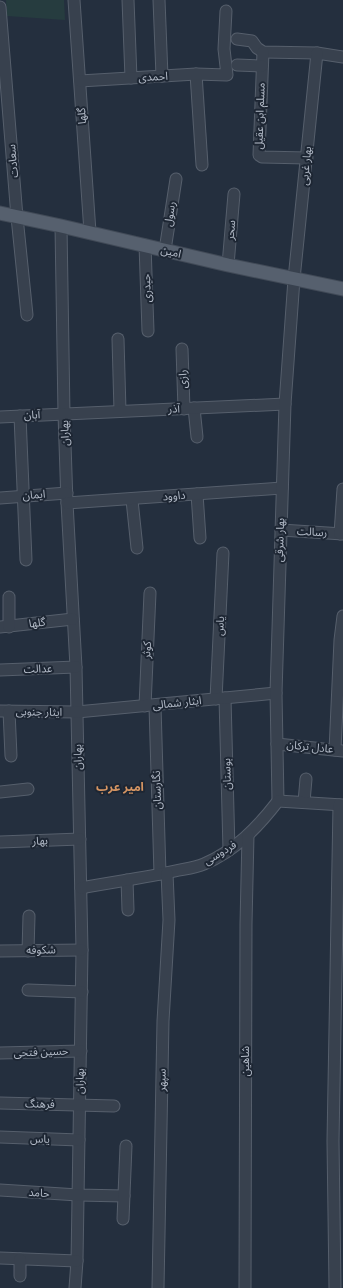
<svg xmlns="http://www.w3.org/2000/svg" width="343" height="1288" font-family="Raleway,'Noto Sans Arabic',sans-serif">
<rect width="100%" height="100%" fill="#242f3e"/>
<path fill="#263c3f" d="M6 0H64L65 20 7 16Z"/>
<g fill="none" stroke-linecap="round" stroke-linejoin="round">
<g stroke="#565f6c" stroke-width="13">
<g id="minor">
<path d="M74 0 90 232"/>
<path d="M128 0 131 78"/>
<path d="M159 0 162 76"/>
<path d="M0 7 17 217 27 315"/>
<path d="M237 39 252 41 257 48 263 52 317 53 343 57"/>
<path d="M263 52 259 155 262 157 307 158"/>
<path d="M237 65 262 66"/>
<path d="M196 74 202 165"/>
<path d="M80 81 196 74 227 75 224 49 226 11"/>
<path d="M61 226 64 414 67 503 76 667 82 950 77 1261 75 1288"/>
<path d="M145 245 148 331"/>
<path d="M165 250 176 179"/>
<path d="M228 265 234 194"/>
<path d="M118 339 120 411"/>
<path d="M182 349 184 409"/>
<path d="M194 408 197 437"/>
<path d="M20 416 26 560"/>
<path d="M0 417 285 404"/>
<path d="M197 494 200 538"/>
<path d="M0 498 67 493"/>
<path d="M132 500 137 548"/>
<path d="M67 503 282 488"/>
<path d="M281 530 343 534"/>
<path d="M340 534 343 489"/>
<path d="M0 627 73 619"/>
<path d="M9 627V597"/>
<path d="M0 670 76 667"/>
<path d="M225 698 229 850"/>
<path d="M216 699 223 553"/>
<path d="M145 706 150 593"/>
<path d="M155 706 160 874"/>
<path d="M0 711 77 712 276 693"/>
<path d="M9 711 11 756"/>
<path d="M277 744 343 751"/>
<path d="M335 750 340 640 343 616"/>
<path d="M0 792 28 789"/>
<path d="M278 801 276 693 285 404 294 279 317 53"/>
<path d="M304 802 306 779"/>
<path d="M0 842 80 839"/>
<path d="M127 880 128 910"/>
<path d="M81 888C112 882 144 878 175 871 184 869 195 868 204 864 235 851 258 827 278 801L343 805"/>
<path d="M0 951 82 950"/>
<path d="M28 951 29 916"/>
<path d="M28 990 82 992"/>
<path d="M0 1053 81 1051"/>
<path d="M0 1103 114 1106"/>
<path d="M0 1137 79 1140"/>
<path d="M0 1190 78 1195 124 1196"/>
<path d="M123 1219 126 1146"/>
<path d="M0 1258 77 1261"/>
<path d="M20 1276V1259"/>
<path d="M158 1288 163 1021 169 920 167 873"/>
<path d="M245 1288 246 924 248 835"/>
<path d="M335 1288 333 1141 339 805"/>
</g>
</g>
<g stroke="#414a57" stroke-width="15">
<path id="major" d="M0 213 61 226 228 265 343 289"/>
</g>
<use href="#minor" stroke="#38414e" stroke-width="11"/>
<use href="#major" stroke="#56606e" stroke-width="13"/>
</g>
<g text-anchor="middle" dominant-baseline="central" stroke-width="4" stroke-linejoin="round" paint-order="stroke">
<g font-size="11" fill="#b4bcc9" stroke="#1d2633">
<text transform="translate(153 77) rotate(-3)">احمدی</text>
<text transform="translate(82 116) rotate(-94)">گلها</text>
<text transform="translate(260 116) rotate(-88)">مسلم ابن عقیل</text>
<text transform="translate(13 161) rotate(-95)">سعادت</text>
<text transform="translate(306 166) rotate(-85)">بهار غربی</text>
<text transform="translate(170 214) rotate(-81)">رسول</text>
<text transform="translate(231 230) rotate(-85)">سحر</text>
<text transform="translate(171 252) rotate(14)">امین</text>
<text transform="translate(147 288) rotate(-92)">حیدری</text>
<text transform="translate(183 379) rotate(-92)">رازی</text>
<text transform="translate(174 409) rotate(-2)">آذر</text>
<text transform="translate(32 415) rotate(-2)">آبان</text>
<text transform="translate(65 433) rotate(-92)">بهاران</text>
<text transform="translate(34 495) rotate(-4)">ایمان</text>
<text transform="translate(174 496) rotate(-5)">داوود</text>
<text transform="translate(312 532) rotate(3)">رسالت</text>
<text transform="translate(280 540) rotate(-88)">بهار شرقی</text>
<text transform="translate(37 623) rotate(-7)">گلها</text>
<text transform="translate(220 626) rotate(-87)">یاس</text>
<text transform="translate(147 650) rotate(-87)">کوثر</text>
<text transform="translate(38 669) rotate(-2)">عدالت</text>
<text transform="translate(177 703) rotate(-6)">ایثار شمالی</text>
<text transform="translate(39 712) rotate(1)">ایثار جنوبی</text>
<text transform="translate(310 747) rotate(6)">عادل ترکان</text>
<text transform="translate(78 757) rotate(-91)">بهاران</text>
<text transform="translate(227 774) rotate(-91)">بوستان</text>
<text transform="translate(157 790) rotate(-92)">نگارستان</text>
<text transform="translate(40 841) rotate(-2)">بهار</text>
<text transform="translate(220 853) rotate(-31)">فردوسی</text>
<text transform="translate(41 950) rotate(-1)">شکوفه</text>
<text transform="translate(41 1052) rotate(-2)">حسین فتحی</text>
<text transform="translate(245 1061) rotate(-90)">شاهین</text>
<text transform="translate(162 1080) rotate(-89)">سپهر</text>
<text transform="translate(80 1081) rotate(-89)">بهاران</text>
<text transform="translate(40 1104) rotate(1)">فرهنگ</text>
<text transform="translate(40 1139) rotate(2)">یاس</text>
<text transform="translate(39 1193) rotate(4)">حامد</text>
</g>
<g font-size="12" font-weight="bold" fill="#d59563" stroke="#1d2633">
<text x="120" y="787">امیر عرب</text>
</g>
</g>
</svg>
